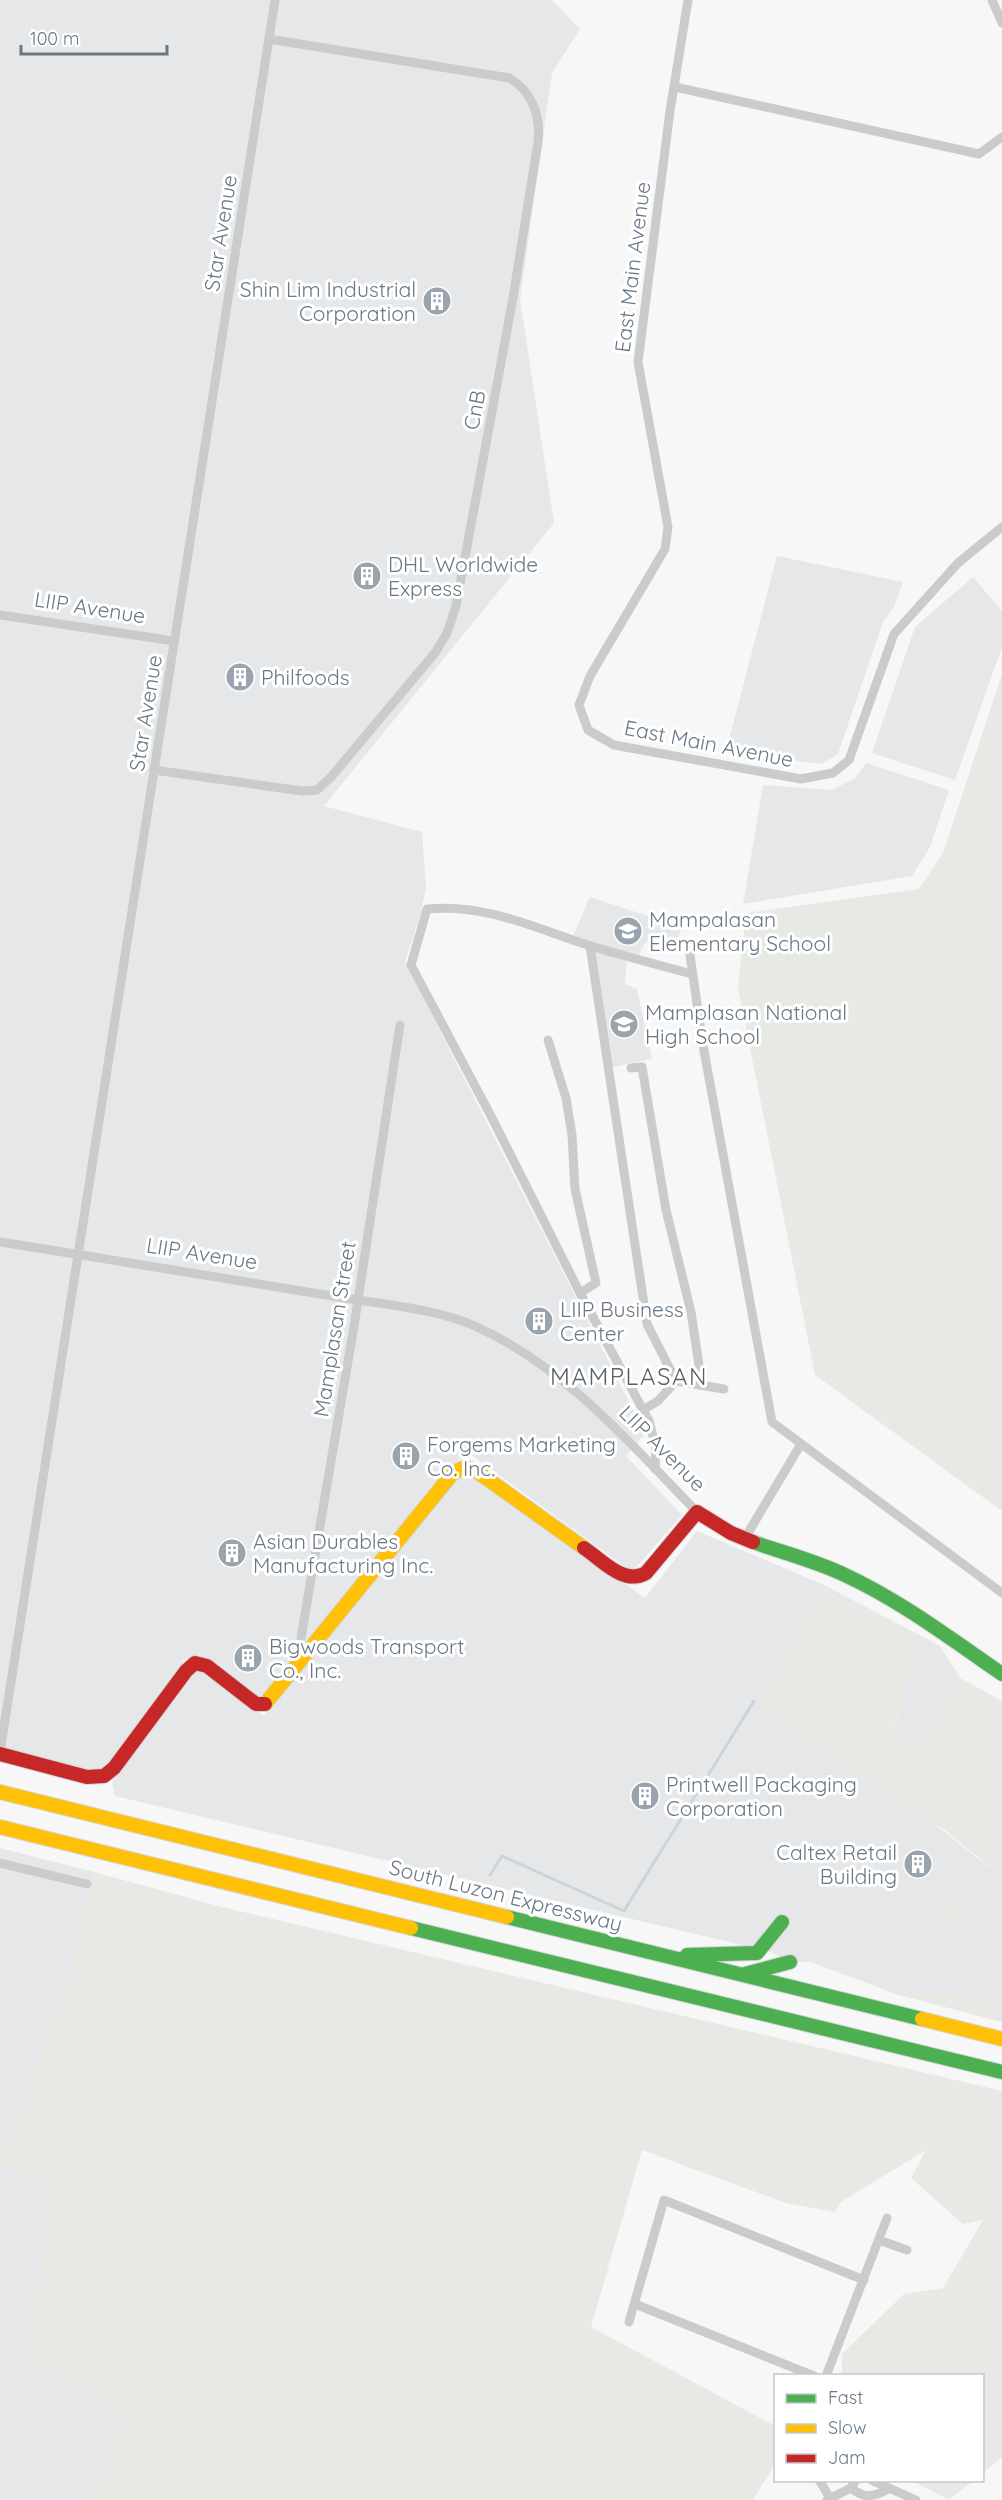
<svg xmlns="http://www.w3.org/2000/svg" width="1002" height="2500" font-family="Quicksand,sans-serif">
<rect width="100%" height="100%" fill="#f7f7f7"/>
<g fill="#e6e7e8">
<path d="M0 0H552L580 29 552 73 520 299 554 523 324 806 422 832 426 886 421 912 405 962 645 1433 626 1456 682 1515 632 1572 466 1451 261 1702 200 1655 185 1659 110 1766 94 1773 0 1748Z"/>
<path d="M777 556 903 582 894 607 883 622 838 754 821 764 726 751Z"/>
<path d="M973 577 1002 611V647L955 780 872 753 915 627Z"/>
<path d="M866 763 949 790 930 847 912 876 743 904 763 785 832 790 855 778Z"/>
<path d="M590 897 682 927 674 949 646 941 638 956 573 936Z"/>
<path d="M593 950 627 961 625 984 637 989 652 1059 609 1068Z"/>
<path d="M468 1475 475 1477 645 1598 697 1531 824 1585 940 1646 960 1678 939 1703 934 1720 925 1734 906 1740 893 1727 905 1701 903 1681 912 1670 896 1624 829 1594 824 1586 925 1817 1002 1877V2022L896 1994 811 1962H790L771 1952 115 1796 112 1782 190 1674 203 1669 264 1716 458 1477Z"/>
<path d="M0 1848 94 1872 67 1982 0 2162Z"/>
<path d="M0 2165 54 2183 25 2361 124 2413 90 2500H0Z"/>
</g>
<g fill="#e6e9e4">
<path d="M1002 674V1511L815 1375 738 988 746 913 919 889 943 853Z"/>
<path d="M824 1585 829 1594 896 1624 919 1649 912 1670 903 1681 905 1701 893 1726 906 1739 925 1734 934 1720 939 1703 960 1678 1002 1701V1877L946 1831 873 1787 756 1704Z"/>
<path d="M94 1872 218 1906 1002 2091V2457L983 2473 982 2376 842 2375V2354L904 2294 943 2288 983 2220 963 2224 911 2178 926 2150 841 2202 835 2212 786 2203 642 2150 591 2327 775 2426V2464L753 2500H90L123 2413 25 2361 54 2183 0 2165V2162L67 1982Z"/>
<path d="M910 1898H929L947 1909 962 1905 972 1913 958 1925Z"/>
<path d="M943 1990 1002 2005V2022L896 1994Z"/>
<path d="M913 2481H973L949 2500Z"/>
</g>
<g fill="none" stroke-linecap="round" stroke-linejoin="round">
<path stroke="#cdd4d8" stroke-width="3" d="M490 1875 502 1856 624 1911 754 1701"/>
<g stroke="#d4d5d6" stroke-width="16">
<g id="fast">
<path d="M753 1542C784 1553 816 1561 845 1575 901 1601 951 1639 1002 1674"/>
<path d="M507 1917 922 2019"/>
<path d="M411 1928 1002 2072"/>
<path d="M687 1955 757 1953 782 1922"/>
<path d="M745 1974 790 1962"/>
</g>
</g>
<g stroke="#d4d5d6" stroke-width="16">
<g id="slow">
<path d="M265 1704 453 1473 465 1467 479 1473 584 1548"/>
<path d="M0 1792 507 1917"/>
<path d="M0 1827 411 1928"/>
<path d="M922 2019 1002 2039"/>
</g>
</g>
<g stroke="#d4d5d6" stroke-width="16">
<g id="jam">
<path d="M584 1548C602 1560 624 1586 646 1573L697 1512 731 1533 753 1542"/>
<path d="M0 1754 87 1777 104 1776 114 1768 186 1671 195 1663 207 1666 256 1704H265"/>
</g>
</g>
<g stroke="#cacccc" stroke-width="9">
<path d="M688 0 670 111 638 362 668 527 665 549 590 676 579 705 588 730 614 745 801 779 833 773 849 760 894 634 958 563 1002 527"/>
<path d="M992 0 1002 23"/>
<path d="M675 87 979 154 1002 137"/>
<path d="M0 615 174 641"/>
<path d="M154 770 302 791 317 790 331 777 435 653 447 633 456 606 513 298 538 142C541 116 532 91 509 78L269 39"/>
<path d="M590 946 647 1324 676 1381"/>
<path d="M690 955 703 1045 772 1422 1002 1593"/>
<path d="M548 1040 566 1098 572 1135 575 1189 596 1283 580 1293"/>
<path d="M631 1068 642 1067 666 1210 691 1312 702 1385"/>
<path d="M0 1242C109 1259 218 1277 326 1295 371 1303 437 1308 477 1327 565 1367 631 1444 697 1512"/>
<path d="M676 1381 724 1389"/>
<path d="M643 1410 658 1401 676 1381"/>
<path d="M655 1469 656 1447 649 1421 580 1293 492 1118 411 965 427 909C486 903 537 929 591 946 624 956 658 965 692 974"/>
<path d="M745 1538 801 1444"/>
<path d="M301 1638 354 1326 400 1025"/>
<path d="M0 1752 275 0"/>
<path d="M0 1863 87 1884"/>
<path d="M879 2240 907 2250"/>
<path d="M635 2304 814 2376"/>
<path d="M629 2322 664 2200 864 2280"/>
<path d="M826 2376 887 2218"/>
<path d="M819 2480 830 2498"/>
<path d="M871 2480 916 2500"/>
<path d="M851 2488C864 2499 874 2497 888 2489"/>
<path d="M827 2500 851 2488 856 2480"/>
</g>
<use href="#fast" stroke="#4caf50" stroke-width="14"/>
<use href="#slow" stroke="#ffc107" stroke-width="14"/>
<use href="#jam" stroke="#c62828" stroke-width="14"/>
</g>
<defs>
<g id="building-disc" transform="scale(1.5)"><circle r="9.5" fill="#9aa4ae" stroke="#fff"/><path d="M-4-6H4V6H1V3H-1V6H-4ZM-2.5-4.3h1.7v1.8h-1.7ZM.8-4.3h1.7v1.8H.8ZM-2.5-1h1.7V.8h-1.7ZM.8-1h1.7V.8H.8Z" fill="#fff"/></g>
<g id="school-disc" transform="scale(1.5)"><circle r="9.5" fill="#9aa4ae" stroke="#fff"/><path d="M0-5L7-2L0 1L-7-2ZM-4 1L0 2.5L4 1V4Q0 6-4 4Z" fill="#fff"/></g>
</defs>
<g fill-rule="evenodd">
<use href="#building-disc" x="437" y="301"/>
<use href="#building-disc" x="367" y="576"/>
<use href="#building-disc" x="240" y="677"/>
<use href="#school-disc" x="628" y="931"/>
<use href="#school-disc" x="624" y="1024"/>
<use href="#building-disc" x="539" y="1321"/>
<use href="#building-disc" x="406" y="1456"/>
<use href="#building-disc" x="232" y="1553"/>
<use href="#building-disc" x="248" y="1658"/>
<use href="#building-disc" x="645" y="1796"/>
<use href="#building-disc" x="918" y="1864"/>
</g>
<g text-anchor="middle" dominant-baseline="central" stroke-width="6" stroke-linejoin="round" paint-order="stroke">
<g font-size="21" fill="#687886" stroke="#fff">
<text transform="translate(220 233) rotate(-81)">Star Avenue</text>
<text transform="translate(632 267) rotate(-83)">East Main Avenue</text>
<text transform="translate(474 410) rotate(-79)">CnB</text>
<text transform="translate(90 607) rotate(9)">LIIP Avenue</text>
<text transform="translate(145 713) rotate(-81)">Star Avenue</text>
<text transform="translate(709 743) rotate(11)">East Main Avenue</text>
<text transform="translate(202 1253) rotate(9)">LIIP Avenue</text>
<text transform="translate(334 1329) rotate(-81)">Mamplasan Street</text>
<text transform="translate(663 1448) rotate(45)">LIIP Avenue</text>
<text transform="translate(506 1895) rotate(14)">South Luzon Expressway</text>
</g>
<g font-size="21" fill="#687886" stroke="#fff" text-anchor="start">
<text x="416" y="289" text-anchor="end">Shin Lim Industrial<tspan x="416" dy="24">Corporation</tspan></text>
<text x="388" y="564">DHL Worldwide<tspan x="388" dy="24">Express</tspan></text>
<text x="261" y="677">Philfoods</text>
<text x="649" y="919">Mampalasan<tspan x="649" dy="24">Elementary School</tspan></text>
<text x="645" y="1012">Mamplasan National<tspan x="645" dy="24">High School</tspan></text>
<text x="560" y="1309">LIIP Business<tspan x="560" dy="24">Center</tspan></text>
<text x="427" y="1444">Forgems Marketing<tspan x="427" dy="24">Co. Inc.</tspan></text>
<text x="253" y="1541">Asian Durables<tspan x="253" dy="24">Manufacturing Inc.</tspan></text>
<text x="269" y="1646">Bigwoods Transport<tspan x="269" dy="24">Co., Inc.</tspan></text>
<text x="666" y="1784">Printwell Packaging<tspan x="666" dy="24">Corporation</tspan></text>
<text x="897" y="1852" text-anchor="end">Caltex Retail<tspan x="897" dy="24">Building</tspan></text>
</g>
<g font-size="24" letter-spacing="1.5" fill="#56616c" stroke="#fff">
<text x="629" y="1376">MAMPLASAN</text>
</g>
</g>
<rect x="774" y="2374" width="210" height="108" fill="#ffffff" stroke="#c3c9cf" stroke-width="1.5"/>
<rect x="786" y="2394" width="30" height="9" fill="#4caf50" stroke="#c3c9cf" stroke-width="1.5"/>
<text x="828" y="2404" font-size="18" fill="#687886">Fast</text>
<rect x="786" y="2424" width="30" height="9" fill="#ffc107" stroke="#c3c9cf" stroke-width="1.5"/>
<text x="828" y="2434" font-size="18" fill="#687886">Slow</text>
<rect x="786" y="2454" width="30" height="9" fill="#c62828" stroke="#c3c9cf" stroke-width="1.5"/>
<text x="828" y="2464" font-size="18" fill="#687886">Jam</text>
<path d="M21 45v9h146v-9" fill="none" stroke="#687886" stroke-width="3"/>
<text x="30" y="45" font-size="18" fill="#687886" stroke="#ffffff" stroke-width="4.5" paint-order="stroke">100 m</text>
</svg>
